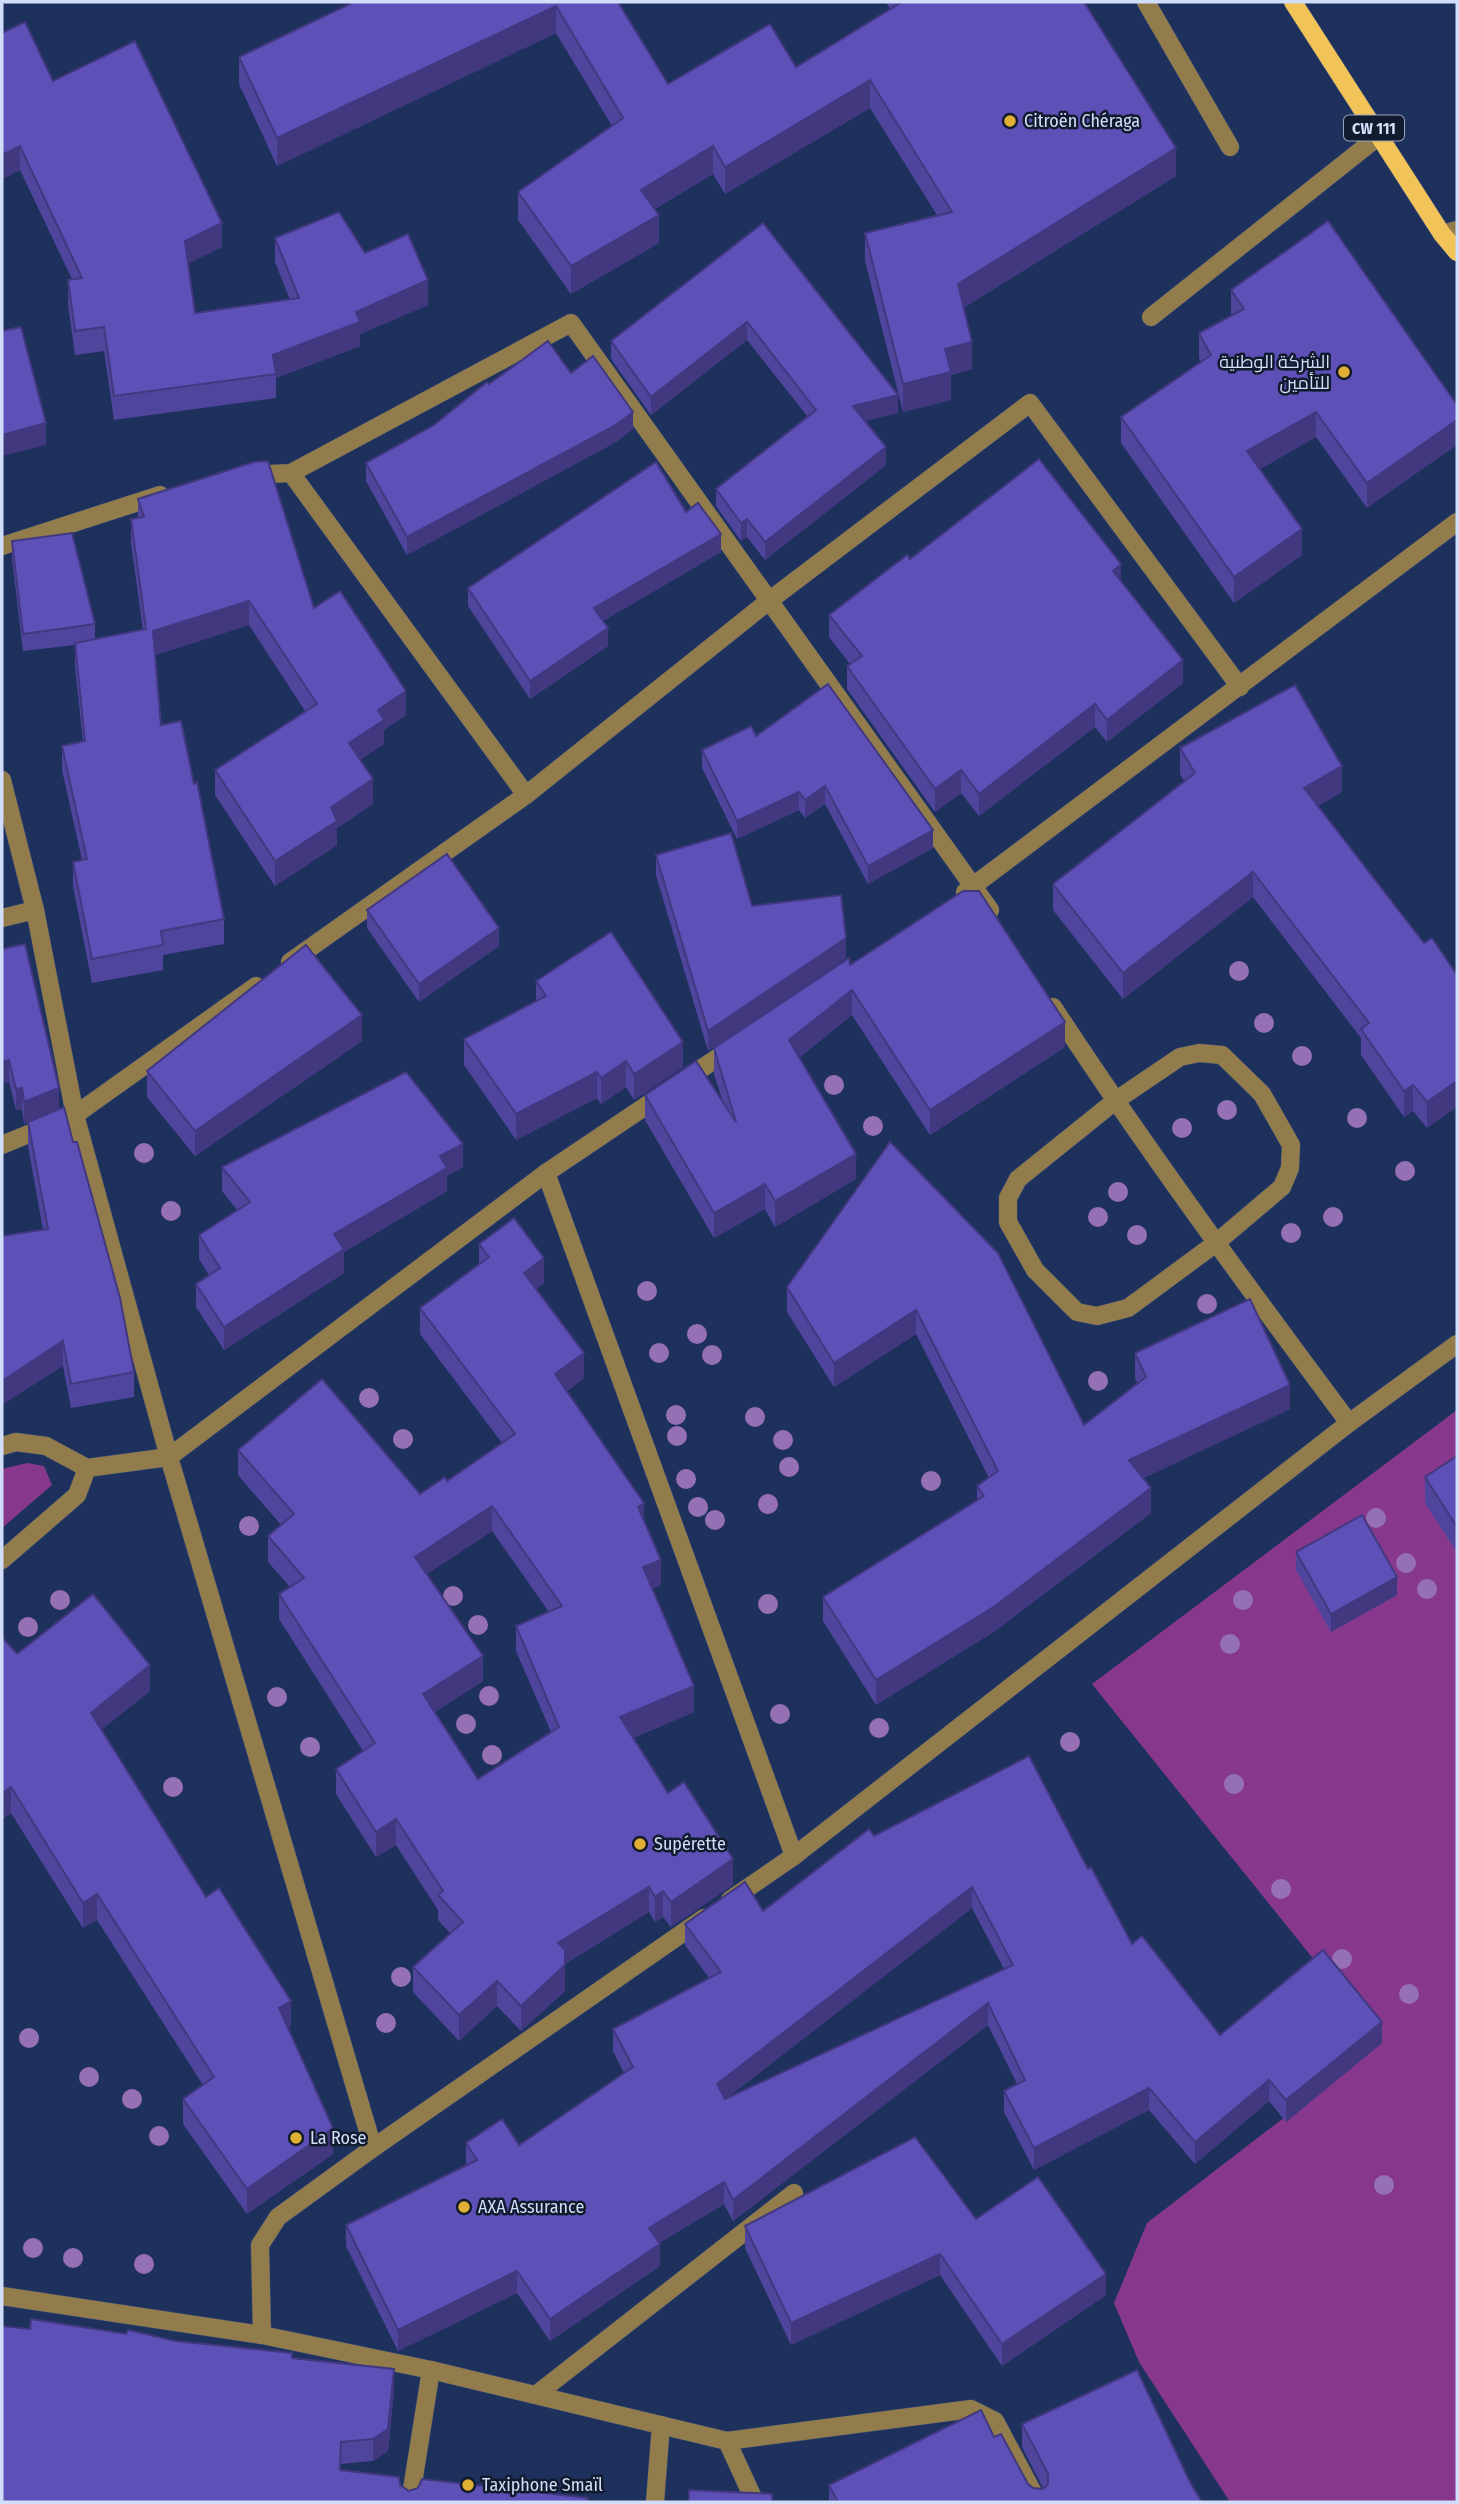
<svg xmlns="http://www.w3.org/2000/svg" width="1459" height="2504" font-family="'Fira Sans Condensed',Cairo,sans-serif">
<rect width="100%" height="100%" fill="#1e315d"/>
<g fill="#87388c">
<path d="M1457 1410V2501L1230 2502 1139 2362 1114 2303 1147 2223 1381 2043 1092 1684Z"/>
<path d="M27 1463 44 1466 52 1485 2 1528V1469Z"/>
</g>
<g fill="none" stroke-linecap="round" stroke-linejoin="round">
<g stroke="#3b4d76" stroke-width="19">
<g id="minor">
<path d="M1146 2 1230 147"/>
<path d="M1442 234 1457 230"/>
<path d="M1151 317 1379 136"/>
<path d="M291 473 526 795"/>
<path d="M248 475 291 473 571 323 990 910"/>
<path d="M2 546 160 495"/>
<path d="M2 780 35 910 75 1115 169 1457 373 2148"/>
<path d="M965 892 1457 522"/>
<path d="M2 918 35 910"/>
<path d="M290 962 526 795 770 600 1030 403 1240 687"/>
<path d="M1053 1007C1146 1149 1247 1286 1349 1423"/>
<path d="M1199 1053 1222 1055 1262 1094 1291 1145 1290 1168 1282 1187 1216 1243 1128 1308 1097 1316 1077 1312 1035 1270 1008 1222V1198L1018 1179 1115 1101 1180 1057Z"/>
<path d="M2 1145 75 1115 256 986"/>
<path d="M546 1173 794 1856"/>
<path d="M2 1446 16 1442 46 1446 87 1468 169 1457 546 1173 732 1048"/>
<path d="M2 1560 77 1495 87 1468"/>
<path d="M730 1900 794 1856 1349 1423 1457 1344"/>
<path d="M2 2296 262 2335 431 2370 410 2502"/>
<path d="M262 2335 260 2245 278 2217 373 2148 704 1918"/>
<path d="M431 2370 727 2441 755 2502"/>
<path d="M537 2394 794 2193"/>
<path d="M727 2441 971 2409 995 2421 1038 2502"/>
<path d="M655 2502 661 2425"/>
</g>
</g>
<g stroke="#3b4d76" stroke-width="19">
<path id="major" d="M1293 2 1442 234 1457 252"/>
</g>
<use href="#minor" stroke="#927c4c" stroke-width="18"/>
<use href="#major" stroke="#f2c359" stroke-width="18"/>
</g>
<g fill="#9670b5">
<circle cx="1239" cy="971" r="10"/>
<circle cx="1264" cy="1023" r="10"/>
<circle cx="1302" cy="1056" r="10"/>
<circle cx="834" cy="1085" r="10"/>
<circle cx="1227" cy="1110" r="10"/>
<circle cx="1357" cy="1118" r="10"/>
<circle cx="873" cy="1126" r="10"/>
<circle cx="1182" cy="1128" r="10"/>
<circle cx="144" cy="1153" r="10"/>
<circle cx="1405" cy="1171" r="10"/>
<circle cx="1118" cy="1192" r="10"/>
<circle cx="171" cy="1211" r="10"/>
<circle cx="1098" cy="1217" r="10"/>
<circle cx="1333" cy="1217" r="10"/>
<circle cx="1291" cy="1233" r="10"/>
<circle cx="1137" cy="1235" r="10"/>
<circle cx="647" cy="1291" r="10"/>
<circle cx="1207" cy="1304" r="10"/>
<circle cx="697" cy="1334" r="10"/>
<circle cx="659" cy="1353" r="10"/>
<circle cx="712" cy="1355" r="10"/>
<circle cx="1098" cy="1381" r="10"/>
<circle cx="369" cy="1398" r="10"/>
<circle cx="676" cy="1415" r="10"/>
<circle cx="755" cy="1417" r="10"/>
<circle cx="677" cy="1436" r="10"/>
<circle cx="403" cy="1439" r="10"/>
<circle cx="783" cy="1440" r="10"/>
<circle cx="789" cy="1467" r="10"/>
<circle cx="686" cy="1479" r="10"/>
<circle cx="931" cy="1481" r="10"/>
<circle cx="768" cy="1504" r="10"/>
<circle cx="698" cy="1507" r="10"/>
<circle cx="1376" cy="1518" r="10"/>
<circle cx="715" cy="1520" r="10"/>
<circle cx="249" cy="1526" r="10"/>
<circle cx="1406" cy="1563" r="10"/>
<circle cx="1427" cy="1589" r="10"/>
<circle cx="453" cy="1596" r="10"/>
<circle cx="60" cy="1600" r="10"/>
<circle cx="1243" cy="1600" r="10"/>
<circle cx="768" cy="1604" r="10"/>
<circle cx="478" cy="1625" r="10"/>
<circle cx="28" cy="1627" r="10"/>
<circle cx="1230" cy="1644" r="10"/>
<circle cx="489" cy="1696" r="10"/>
<circle cx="277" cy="1697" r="10"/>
<circle cx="780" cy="1714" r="10"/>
<circle cx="466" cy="1724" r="10"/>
<circle cx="879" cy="1728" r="10"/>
<circle cx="1070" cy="1742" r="10"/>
<circle cx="310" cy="1747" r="10"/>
<circle cx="492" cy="1755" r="10"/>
<circle cx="1234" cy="1784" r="10"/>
<circle cx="173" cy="1787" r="10"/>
<circle cx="1281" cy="1889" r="10"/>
<circle cx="1342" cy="1959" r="10"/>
<circle cx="401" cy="1977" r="10"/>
<circle cx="1409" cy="1994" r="10"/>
<circle cx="386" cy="2023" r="10"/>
<circle cx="29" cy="2038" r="10"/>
<circle cx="89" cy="2077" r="10"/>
<circle cx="132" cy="2099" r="10"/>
<circle cx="159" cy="2136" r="10"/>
<circle cx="1384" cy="2185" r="10"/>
<circle cx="33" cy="2248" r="10"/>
<circle cx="73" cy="2258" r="10"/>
<circle cx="144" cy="2264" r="10"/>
</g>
<g fill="#50459d" fill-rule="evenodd">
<path d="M354 2H618L668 84 796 67 890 9 886 2H1084L1176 176 963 308 972 369 951 375V400L903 412 865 261V233L937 215 870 108 725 194 713 174 655 209 659 243 571 294 518 220V192L612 126 556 33 277 166 239 84V57Z"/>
<path d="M2 33 53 81 222 247 188 263 195 313 290 300 275 262V238L365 253 428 305 360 334V346L276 378V398L114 420 104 351 75 355 68 304V280L72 279 20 170 2 179Z"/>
<path d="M763 223 898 413 864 421 886 465 765 560 747 537 741 541 716 506V489L808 417 747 340 651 415 611 359V341Z"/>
<path d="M1231 290 1457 405 1367 508 1316 437 1260 469 1302 555 1234 603 1121 443V417L1201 362 1199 358V333L1231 316Z"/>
<path d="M571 373 633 429 616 442 407 555 366 481V463L434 425 489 384Z"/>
<path d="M138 499 314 608 406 715 384 730V744L360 760 373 804 337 828V845L275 886 215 795V770L305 711 249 625 155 655 161 725 224 919V944L163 955V970L92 983 73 886V862L82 860 62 770V746L83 742 75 667V645L23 651 12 559V541L95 624V639L143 630 131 543V519L138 518Z"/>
<path d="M686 512 721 552 603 621 608 646 530 699 468 606V588Z"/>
<path d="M910 559 1121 581 1183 683 1107 742 1095 727 979 816 961 793 935 812 847 689V666L850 664 829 637V615Z"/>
<path d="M756 736 933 848 868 884 825 804 805 818 799 810 737 839 702 768V750Z"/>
<path d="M1180 748 1342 792 1318 806 1424 943 1432 938 1427 1128 1413 1111 1404 1117 1361 1055V1038L1253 897 1123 999 1053 910V884L1184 781 1180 774Z"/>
<path d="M656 855 752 906 846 958 708 1051 656 875Z"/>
<path d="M367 910 499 946 419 1002 367 928Z"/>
<path d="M2 949 59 1109 73 1142 134 1372V1397L71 1408 63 1366 43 1230 28 1146V1122L24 1124 22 1109 16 1110 9 1082 2 1083Z"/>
<path d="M850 965 1065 1047 930 1135 852 1015 800 1057 856 1179 775 1227 765 1209 714 1238 645 1120V1095L723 1102 714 1074V1048Z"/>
<path d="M536 981 683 1067 634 1100 626 1087 601 1104 597 1098 516 1140 464 1065V1039L536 1002Z"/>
<path d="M362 1041 195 1156 147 1097V1071Z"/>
<path d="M890 1142 1084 1425 1138 1384 1135 1378V1353L1290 1409 1143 1478 1151 1513 995 1631 876 1705 823 1621V1597L977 1501V1486L989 1478 916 1334 834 1387 787 1312V1287Z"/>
<path d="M222 1167H463L447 1176V1191L344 1252V1273L224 1350 196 1307V1284L209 1275 199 1259V1235L237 1210 222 1191Z"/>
<path d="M479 1244 544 1283 536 1289 584 1378 567 1391 644 1522 661 1585 652 1589 694 1712 633 1738 668 1793 733 1885 671 1927 663 1917 655 1922 649 1912 565 1964V1991L521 2031 497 2006 459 2041 413 1992V1967L450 1933 438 1920V1910L396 1845 376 1857 336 1794V1769L363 1751 279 1619V1594L290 1587 268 1562V1536L281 1525 238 1475V1450L420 1494 447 1481 502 1443 420 1334V1308L479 1264ZM492 1531 549 1612 516 1626V1651L551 1732 478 1779 435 1712 483 1681 427 1574Z"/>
<path d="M1457 1456V1553L1425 1503V1477Z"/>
<path d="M1296 1552 1397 1595 1331 1632 1296 1570Z"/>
<path d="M17 1654 150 1691 101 1730 206 1897 291 2026 288 2028 333 2154 247 2214 183 2124V2099L203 2085 97 1920 83 1928 11 1813 2 1819Z"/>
<path d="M874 1836 1088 1869 1132 1944 1220 2035 1382 2043 1286 2122 1269 2101 1195 2164 1149 2110 1034 2170 1004 2112V2091L1017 2084 988 2025 733 2221 724 2204 659 2243 660 2266 550 2341 517 2293 398 2351 346 2246V2225L466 2165V2143L519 2145 624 2073 613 2051V2029L709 1978 685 1945V1924L763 1911ZM972 1908 1004 1969 725 2099Z"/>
<path d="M976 2219 1106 2295 1002 2366 940 2275 791 2345 745 2248V2226Z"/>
<path d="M30 2329 175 2341 292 2358 394 2391 388 2451 373 2461 341 2464V2470L400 2485 409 2491 2 2502Z"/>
<path d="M1022 2424 1190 2482 1202 2502H829V2485L994 2437 1028 2484 1033 2488 1043 2489V2488L1022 2447Z"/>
</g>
<g fill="#413880">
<path d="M556 6V33L277 166V138Z"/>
<path d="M870 80V108L725 194V167Z"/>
<path d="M20 146V170L2 179V155Z"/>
<path d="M713 146V174L641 217V190Z"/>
<path d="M1176 148V176L958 311V284Z"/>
<path d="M659 215V243L571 294V266Z"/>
<path d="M222 223V247L185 265V241Z"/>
<path d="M428 280V305L360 334V346L276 378 273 355 356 312Z"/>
<path d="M747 322V340L651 415V397Z"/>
<path d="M972 342V369L951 375V400L903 412V384L945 349Z"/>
<path d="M898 395V413L853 424V406Z"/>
<path d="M633 412V429L616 442 407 555V537Z"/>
<path d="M1316 412V437L1247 476V451Z"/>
<path d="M1457 420V445L1367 508V483Z"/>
<path d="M46 423V445L2 456V435Z"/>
<path d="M886 447V465L765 560V542Z"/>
<path d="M747 519V537L741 541V523Z"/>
<path d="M1302 529V555L1234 603V577Z"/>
<path d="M721 534V552L594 626V608Z"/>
<path d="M1121 564V587L1113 571Z"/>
<path d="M249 601V625L153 656V631Z"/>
<path d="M608 628V646L530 699V681Z"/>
<path d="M1183 660V683L1107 742V720Z"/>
<path d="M406 691V715L384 730V744L349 767V743L378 710Z"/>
<path d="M1095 704V727L979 816V794Z"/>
<path d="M1342 766V792L1304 814V788Z"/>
<path d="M961 770V793L935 812V789Z"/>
<path d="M373 779V804L337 828V845L275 886V861L331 807Z"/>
<path d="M825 786V804L805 818V800Z"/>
<path d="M799 792V810L737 839V821Z"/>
<path d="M933 830V848L868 884V866Z"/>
<path d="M1253 872V897L1123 999V973Z"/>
<path d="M499 928V946L419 1002V984Z"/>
<path d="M846 938V958L708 1051V1031Z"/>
<path d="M852 990V1015L789 1065V1040Z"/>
<path d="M362 1015V1041L195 1156V1131Z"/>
<path d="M1065 1022V1047L930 1135V1110Z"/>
<path d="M683 1042V1067L634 1100V1074Z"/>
<path d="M9 1060V1082L2 1083V1062Z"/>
<path d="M626 1061V1087L601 1104V1078Z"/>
<path d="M597 1072V1098L516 1140V1114Z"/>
<path d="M1457 1081V1107L1427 1128V1102Z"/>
<path d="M1413 1085V1111L1404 1117V1091Z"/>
<path d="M22 1088V1109L16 1110V1089Z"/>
<path d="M59 1088V1109L24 1124V1102Z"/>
<path d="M463 1144V1167L447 1176V1191L344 1252V1273L224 1350V1327L334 1234 440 1156Z"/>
<path d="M856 1154V1179L775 1227V1201Z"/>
<path d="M765 1184V1209L714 1238V1213Z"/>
<path d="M544 1258V1283L524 1298V1273Z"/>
<path d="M916 1310V1334L834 1387V1363Z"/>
<path d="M63 1341V1366L2 1405V1381Z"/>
<path d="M584 1353V1378L555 1400V1374Z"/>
<path d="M1290 1385V1409L1129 1485V1460Z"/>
<path d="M1151 1488V1513L995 1631 876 1705V1680Z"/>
<path d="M644 1503V1528L638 1507Z"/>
<path d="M492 1506V1531L415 1582V1557Z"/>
<path d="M661 1560V1585L643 1593V1567Z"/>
<path d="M1397 1577V1595L1331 1632V1614Z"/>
<path d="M483 1656V1681L423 1720V1694Z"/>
<path d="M150 1665V1691L91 1738V1713Z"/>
<path d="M694 1686V1712L620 1743V1717Z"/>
<path d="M11 1787V1813L2 1819V1793Z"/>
<path d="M396 1819V1845L376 1857V1832Z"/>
<path d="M733 1859V1885L671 1927V1902Z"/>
<path d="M649 1887V1912L558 1968V1943Z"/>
<path d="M972 1887V1908L717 2106V2084Z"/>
<path d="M663 1891V1917L655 1922V1897Z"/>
<path d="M97 1894V1920L83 1928V1903Z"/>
<path d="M565 1965V1991L521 2031V2006Z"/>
<path d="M497 1981V2006L459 2041V2015Z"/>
<path d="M291 2001V2026L279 2034V2008Z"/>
<path d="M988 2003V2025L733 2221V2200Z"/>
<path d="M1382 2022V2043L1286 2122V2100Z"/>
<path d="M1269 2080V2101L1195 2164V2142Z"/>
<path d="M1149 2088V2110L1034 2170V2148Z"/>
<path d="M333 2128V2154L247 2214V2189Z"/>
<path d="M724 2182V2204L649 2249V2228Z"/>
<path d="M660 2244V2266L550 2341V2319Z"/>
<path d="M940 2254V2275L791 2345V2323Z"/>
<path d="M517 2271V2293L398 2351V2330Z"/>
<path d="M1106 2274V2295L1002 2366V2344Z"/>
<path d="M394 2369V2391L388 2451 373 2461V2439Z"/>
</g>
<g fill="#5d50b7" stroke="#413880" stroke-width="2" fill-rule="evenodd">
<path d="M354 2H618L668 84 770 24 796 67 902 2H1084L1176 148 958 284 972 342 945 349 951 372 903 384 865 233 952 212 870 80 725 167 713 146 641 190 659 215 571 266 518 192 623 118 556 6 277 138 239 57Z"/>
<path d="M25 22 53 81 135 41 222 223 185 241 195 313 299 298 275 238 339 212 365 253 408 234 428 280 356 312 360 322 273 355 276 374 114 396 104 327 75 331 68 280 82 278 20 146 2 155V33Z"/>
<path d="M1328 221 1457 405V420L1367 483 1316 412 1247 451 1302 529 1234 577 1121 417 1211 355 1199 333 1244 309 1231 290Z"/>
<path d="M763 223 898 395 853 406 886 447 765 542 747 519 741 523 716 489 816 410 747 322 651 397 611 341Z"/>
<path d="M21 327 46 423 2 435V331Z"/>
<path d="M548 341 571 373 593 356 633 412 616 425 407 537 366 463 434 425 487 382 489 384Z"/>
<path d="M1039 459 1121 564 1113 571 1183 660 1107 720 1095 704 979 794 961 770 935 789 847 666 862 656 829 615 907 555 910 559Z"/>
<path d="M268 461 314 608 340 591 406 691 378 710 384 720 349 743 373 779 331 807 337 821 275 861 215 770 317 704 249 601 153 631 161 725 181 721 194 784 197 782 224 919 161 931 163 945 92 959 73 862 87 859 62 746 85 741 75 643 146 629 131 519 144 517 138 499 254 462Z"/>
<path d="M656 462 686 512 698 503 721 534 594 608 608 628 530 681 468 588Z"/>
<path d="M72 533 95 624 23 634 12 541Z"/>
<path d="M828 684 933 830 868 866 825 786 805 800 799 792 737 821 702 750 751 726 756 736Z"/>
<path d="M1295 685 1342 766 1304 788 1424 943 1432 938 1457 975V1081L1427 1102 1413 1085 1404 1091 1361 1029 1369 1023 1253 872 1123 973 1053 884 1195 773 1180 748Z"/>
<path d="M731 833 752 906 841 895 846 938 708 1031 656 855Z"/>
<path d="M447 854 499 928 419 984 367 910Z"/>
<path d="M963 891H979L1065 1022 930 1110 852 990 789 1040 856 1154 775 1201 765 1184 714 1213 645 1095 696 1061 736 1122 714 1048 849 958 850 965Z"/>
<path d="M611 932 683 1042 634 1074 626 1061 601 1078 597 1072 516 1114 464 1039 546 996 536 981Z"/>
<path d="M25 944 59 1088 24 1102 22 1088 16 1089 9 1060 2 1062V949Z"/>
<path d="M306 945 362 1015 195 1131 147 1071Z"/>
<path d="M406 1072 463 1144 440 1156 447 1168 334 1234 344 1249 224 1327 196 1284 220 1268 199 1235 250 1202 222 1167Z"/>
<path d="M64 1107 73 1142H77L120 1298 134 1372 71 1384 63 1341 2 1381V1236L48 1229 28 1122Z"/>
<path d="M890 1142 998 1253 1084 1425 1146 1377 1135 1353 1250 1299 1290 1385 1129 1460 1151 1488 995 1606 876 1680 823 1597 984 1496 977 1486 998 1471 916 1310 834 1363 787 1287Z"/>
<path d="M514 1218 544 1258 524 1273 584 1353 555 1374 644 1503 638 1507 661 1560 643 1567 694 1686 620 1717 668 1793 684 1782 733 1859 671 1902 663 1891 655 1897 649 1887 558 1943 565 1950V1965L521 2006 497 1981 459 2015 413 1967 463 1922 438 1895 443 1891 396 1819 376 1832 336 1769 375 1743 279 1594 304 1578 268 1536 294 1514 238 1450 322 1379 420 1494 445 1477 447 1481 515 1434 420 1308 489 1257 479 1244ZM492 1506 562 1606 516 1626 559 1727 478 1779 423 1694 483 1656 415 1557Z"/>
<path d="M1457 1456V1527L1425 1477Z"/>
<path d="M1362 1515 1397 1577 1331 1614 1296 1552Z"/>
<path d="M93 1594 150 1665 91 1713 206 1897 219 1888 291 2001 279 2008 333 2128 247 2189 183 2099 214 2077 97 1894 83 1903 11 1787 2 1793V1637L17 1654Z"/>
<path d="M1029 1756 1088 1869 1091 1867 1132 1944 1142 1936 1220 2035 1323 1950 1382 2022 1286 2100 1269 2080 1195 2142 1149 2088 1034 2148 1004 2091 1025 2080 988 2003 733 2200 724 2182 649 2228 660 2244 550 2319 517 2271 398 2330 346 2225 477 2160 466 2143 502 2119 519 2145 633 2067 613 2029 721 1972 685 1924 745 1882 763 1911 869 1829 874 1836ZM972 1887 1013 1965 725 2099 717 2084Z"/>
<path d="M915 2137 976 2219 1038 2177 1106 2274 1002 2344 940 2254 791 2323 745 2226Z"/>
<path d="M31 2319 126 2334 128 2330 175 2341 292 2353V2358L394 2369 388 2429 373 2439 341 2442 340 2470 399 2477 400 2485 409 2491 418 2488 422 2479 588 2498 587 2502H2V2326L30 2329Z"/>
<path d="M1137 2370 1190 2482 1202 2502H838L829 2485 981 2410 994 2437 1001 2434 1028 2484 1033 2488 1043 2489 1048 2484V2474L1022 2424Z"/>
<path d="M689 2490 772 2494V2502H689Z"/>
</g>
<g fill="#e1af34" stroke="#121a2e" stroke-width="2.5">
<circle cx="1010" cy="121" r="7"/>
<circle cx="1344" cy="372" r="7"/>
<circle cx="640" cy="1844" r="7"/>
<circle cx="296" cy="2138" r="7"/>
<circle cx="464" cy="2207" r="7"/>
<circle cx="468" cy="2485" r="7"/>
</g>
<g text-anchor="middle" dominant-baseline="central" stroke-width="5" stroke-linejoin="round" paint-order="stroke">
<rect fill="#121a2e" stroke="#98a3bd" stroke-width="2" x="1344" y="115.5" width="60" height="25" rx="5"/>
<g font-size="16" font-weight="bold" fill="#d1defa">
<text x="1374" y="128">CW 111</text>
</g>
<g font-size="18" fill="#d1defa" stroke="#121a2e" text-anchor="start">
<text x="1024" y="121">Citroën Chéraga</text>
<text x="1330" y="362" text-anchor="end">الشركة الوطنية<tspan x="1330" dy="21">للتأمين</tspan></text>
<text x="654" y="1844">Supérette</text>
<text x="310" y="2138">La Rose</text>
<text x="478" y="2207">AXA Assurance</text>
<text x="482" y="2485">Taxiphone Smaïl</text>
</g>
</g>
<rect width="1459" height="2504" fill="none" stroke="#d1defa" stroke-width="7"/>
</svg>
